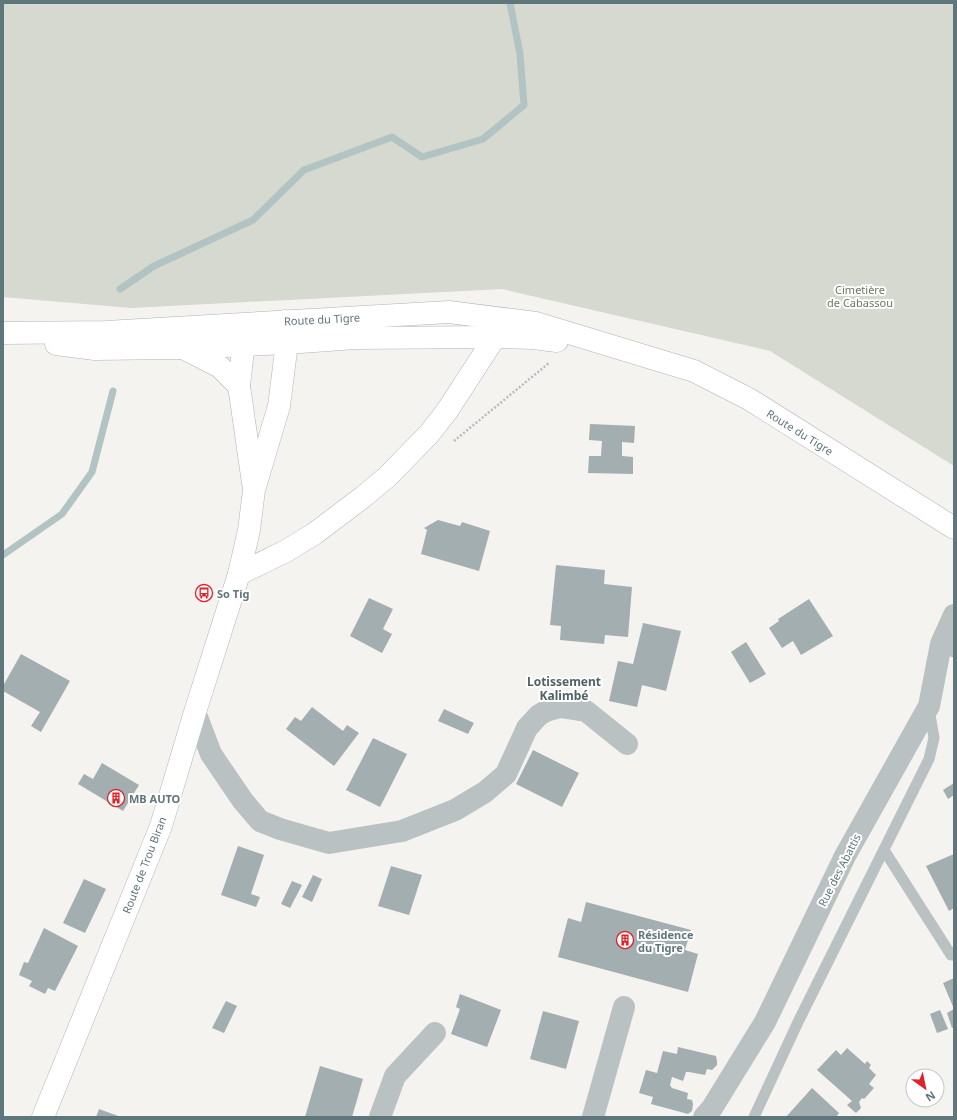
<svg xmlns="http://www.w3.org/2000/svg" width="957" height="1120" font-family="'Noto Sans',sans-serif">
<rect width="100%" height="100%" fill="#f4f3ef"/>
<path fill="#d5d9cf" d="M3 3H954V466L770 351 502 289 131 308 3 297Z"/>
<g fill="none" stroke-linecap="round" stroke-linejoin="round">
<g stroke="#b1c3c3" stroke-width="7">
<path d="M120 289 154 266 253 220 304 170 392 137 422 157 483 139 524 105 520 54 510 3"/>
<path d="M3 555 62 514 92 472 113 391"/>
</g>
</g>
<g fill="#a3aeb1">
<path d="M590 424 635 426 634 443 622 442V456L633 457V474L588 473 589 456H601L602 441 589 440Z"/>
<path d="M438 520 460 526 462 522 490 531 479 571 421 554 427 530 424 528Z"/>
<path d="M556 565 605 570 604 584 632 587 628 637 605 635 604 644 560 640 561 626 550 625Z"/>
<path d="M369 598 393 609 383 629 392 634 382 653 350 636Z"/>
<path d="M809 599 833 636 801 655 793 641 782 648 769 628 779 621 778 619Z"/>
<path d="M643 623 681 631 666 691 642 685 637 707 609 701 618 661 633 664Z"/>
<path d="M746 642 766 674 750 683 731 652Z"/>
<path d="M21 654 70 681 41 732 31 726 40 712 3 691V686Z"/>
<path d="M312 707 343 731 347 725 359 733 334 766 286 729 295 717 301 721Z"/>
<path d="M444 709 474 723 468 734 438 721Z"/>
<path d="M373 738 407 754 380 807 346 790Z"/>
<path d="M533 750 579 773 562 807 516 784Z"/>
<path d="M102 763 139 785 123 811 78 784 84 774 93 779Z"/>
<path d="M954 783V795L948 799 943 790Z"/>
<path d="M238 846 264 855 251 894 260 897 256 907 221 895Z"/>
<path d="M954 854V908L949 911 926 866Z"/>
<path d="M391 866 422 875 409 915 378 906Z"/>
<path d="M313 875 322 879 312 902 302 897Z"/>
<path d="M84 879 106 889 85 933 63 923Z"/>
<path d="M292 881 302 885 290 908 281 904Z"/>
<path d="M586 902 691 930 685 950 698 954 688 992 558 957 568 918 581 922Z"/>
<path d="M44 928 78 946 55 991 48 988 45 994 29 986 32 981 19 975 24 962 28 963Z"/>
<path d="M954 978V1027L952 1028 947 1013 954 1009 943 983Z"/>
<path d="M460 994 501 1010 487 1047 451 1034 460 1009 456 1007Z"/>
<path d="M226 1001 237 1006 224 1033 212 1028Z"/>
<path d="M940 1010 948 1029 937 1033 930 1014Z"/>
<path d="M543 1011 579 1021 566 1069 530 1059Z"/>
<path d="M678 1047 716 1056 717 1061V1065L712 1070 707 1069 705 1075 689 1072H686L683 1081 672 1077 670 1085 672 1088 688 1093 687 1099 692 1100 693 1104 692 1111 688 1114 651 1104 653 1097 639 1093 646 1070 657 1073 663 1051 677 1054Z"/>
<path d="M847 1048 865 1064 867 1061 871 1065 869 1068 876 1075 869 1084 874 1088 864 1099 862 1098 859 1102 861 1108 856 1113 847 1105 852 1101 817 1070 836 1050 841 1055Z"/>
<path d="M320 1066 363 1079 352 1117H305Z"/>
<path d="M812 1088 839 1113 836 1117H786Z"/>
<path d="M99 1109 121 1117H96Z"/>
</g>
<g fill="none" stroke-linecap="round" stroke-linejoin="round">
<g stroke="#adb5b7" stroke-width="23">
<g id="secondary">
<path d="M245 331 239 386 253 483"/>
<path d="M3 333 106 332 449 312 536 323 694 371 749 399 954 528"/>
<path d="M56 344 95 349 183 348 287 343 355 338 495 337 533 338 557 341"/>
<path d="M183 348 220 367 239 386"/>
<path d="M239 574 286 551 314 534 363 497 387 477 429 434 447 411 495 337"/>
<path d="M43 1117 161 826 195 712 239 574 249 530 254 490 279 406 287 343 285 321"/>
</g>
</g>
<path stroke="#b7bbbc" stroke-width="2.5" stroke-dasharray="2 2" stroke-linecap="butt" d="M454 441 549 363"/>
<g stroke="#bac1c3" stroke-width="11">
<path d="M941 644 954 652"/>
<path d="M884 850 951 955H954"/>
<path d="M754 1117 798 1022 929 759 934 738 929 709"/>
</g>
<g stroke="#bac1c3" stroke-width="22">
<path d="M195 712 211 754 243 801 260 821 280 829 329 843 402 831 455 810 485 792 506 774 527 728 539 715 546 711 560 707 586 711 627 744"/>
<path d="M380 1117 395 1076 435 1033"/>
<path d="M593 1117 624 1007"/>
<path d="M704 1117 712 1108 765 1022 845 856 929 706 941 644 954 615"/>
</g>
<use href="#secondary" stroke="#fff" stroke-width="22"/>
</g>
<defs>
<g id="bus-ring" transform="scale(0.9)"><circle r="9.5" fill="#fff" stroke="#e12229" stroke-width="1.5"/><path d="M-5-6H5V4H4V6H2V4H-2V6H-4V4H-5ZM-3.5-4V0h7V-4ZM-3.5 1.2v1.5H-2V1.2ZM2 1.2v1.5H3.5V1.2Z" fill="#e12229"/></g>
<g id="building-ring" transform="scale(0.9)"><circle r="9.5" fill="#fff" stroke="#e12229" stroke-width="1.5"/><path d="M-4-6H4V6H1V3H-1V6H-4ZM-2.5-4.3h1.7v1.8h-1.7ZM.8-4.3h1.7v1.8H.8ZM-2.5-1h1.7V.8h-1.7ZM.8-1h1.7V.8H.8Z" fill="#e12229"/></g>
</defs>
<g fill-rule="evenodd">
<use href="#bus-ring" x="204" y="593"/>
<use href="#building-ring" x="116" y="798"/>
<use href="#building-ring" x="625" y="940"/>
</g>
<g text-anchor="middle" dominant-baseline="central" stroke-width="4" stroke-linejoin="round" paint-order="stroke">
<g font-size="11" fill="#6c7862" stroke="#fff">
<text x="860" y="289">Cimetière<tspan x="860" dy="13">de Cabassou</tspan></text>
</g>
<g font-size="11" fill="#5f767b" stroke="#fff">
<text transform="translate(322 319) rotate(-3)">Route du Tigre</text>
<text transform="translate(800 432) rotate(32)">Route du Tigre</text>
<text transform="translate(144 865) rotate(-69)">Route de Trou Biran</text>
<text transform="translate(839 870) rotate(-63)">Rue des Abattis</text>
</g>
<g font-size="11" font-weight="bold" fill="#5f767b" stroke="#fff" text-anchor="start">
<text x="217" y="593">So Tig</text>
<text x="129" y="798">MB AUTO</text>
<text x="638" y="934">Résidence<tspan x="638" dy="13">du Tigre</tspan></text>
</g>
<g font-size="12" font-weight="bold" fill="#516266" stroke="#fff">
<text x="564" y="681">Lotissement<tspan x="564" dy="14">Kalimbé</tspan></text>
</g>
</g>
<rect width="957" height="1120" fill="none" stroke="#5f767b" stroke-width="8"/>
<g transform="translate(925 1088) rotate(147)"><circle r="19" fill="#ffffff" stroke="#bfc8ca"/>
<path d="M0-3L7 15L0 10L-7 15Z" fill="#e12229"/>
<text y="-6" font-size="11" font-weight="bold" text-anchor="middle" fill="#5f767b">N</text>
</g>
</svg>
